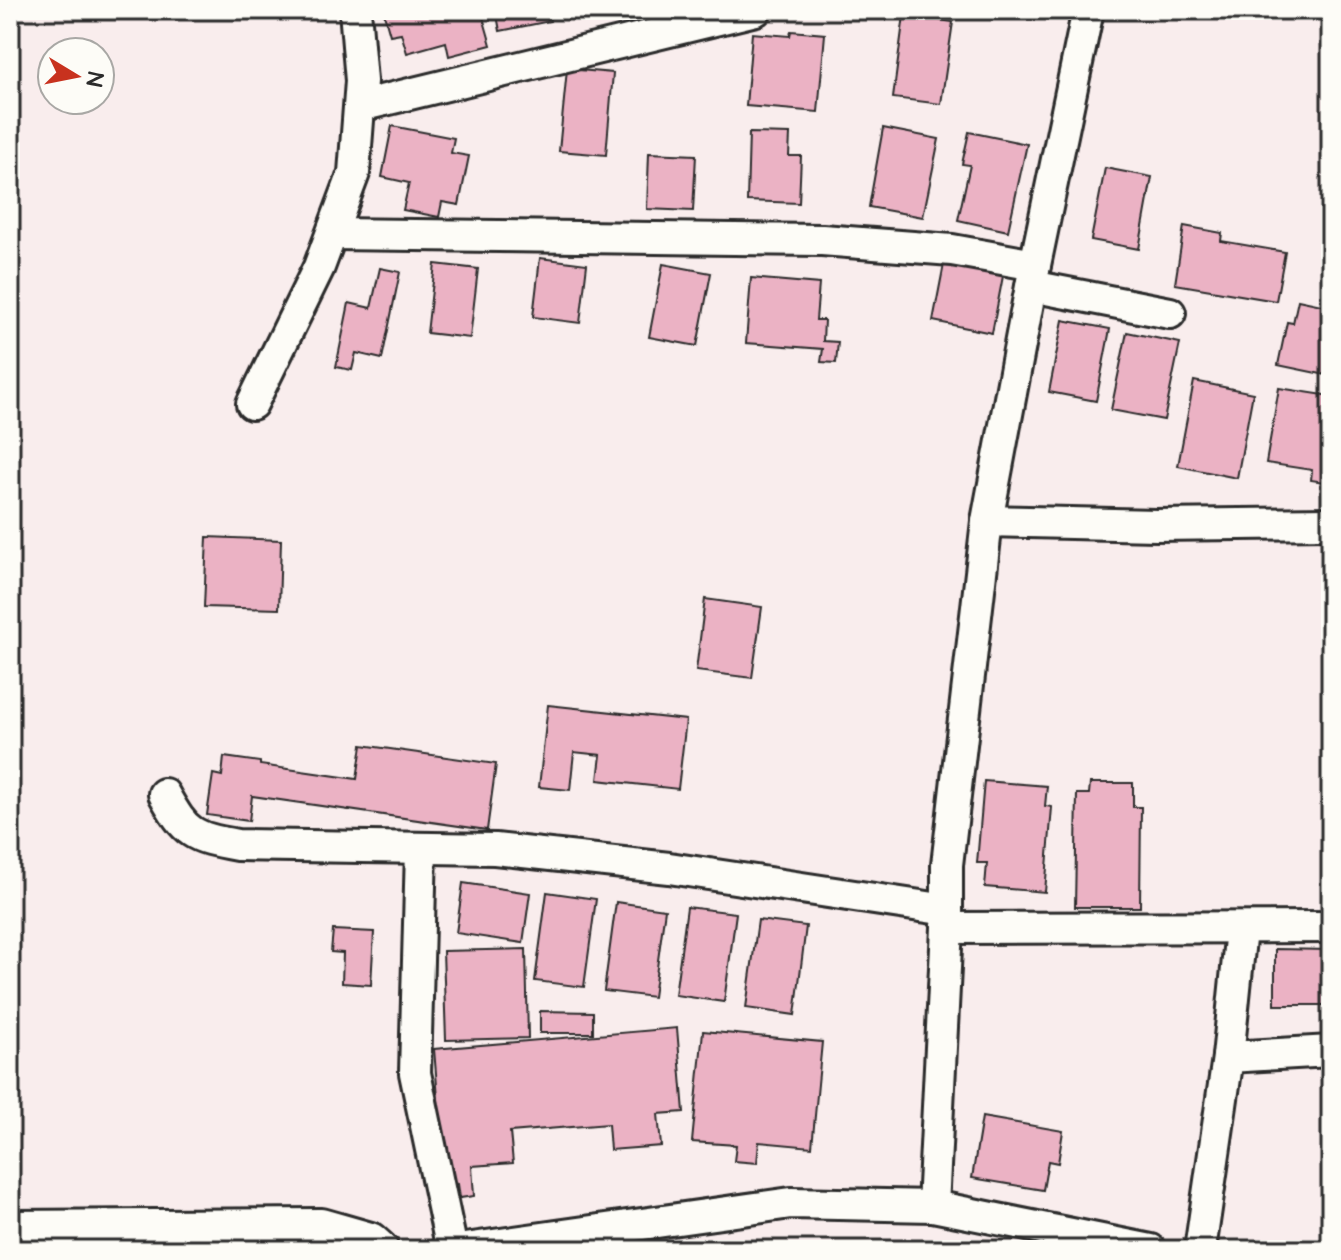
<svg xmlns="http://www.w3.org/2000/svg" width="1341" height="1260" font-family="'Architects Daughter',sans-serif">
<rect width="100%" height="100%" fill="#f9eded"/>
<filter id="ink" filterUnits="userSpaceOnUse"><feTurbulence type="fractalNoise" baseFrequency=".0125" numOctaves="2"/><feDisplacementMap in="SourceGraphic" scale="16" xChannelSelector="R" yChannelSelector="G"/><feConvolveMatrix kernelMatrix="1 2 1 2 8 2 1 2 1" color-interpolation-filters="sRGB"/></filter>
<g filter="url(#ink)">
<g fill="#ebb2c4" stroke="#2b2b2b" stroke-width="2">
<path d="M383 10H481L491 45 449 56 446 42 407 53 401 33 390 35Z"/>
<path d="M496 10H548L550 21 500 31Z"/>
<path d="M904 15 953 22 941 104 893 98Z"/>
<path d="M791 31 825 34 818 112 746 106 752 33 790 36Z"/>
<path d="M567 69 613 73 606 155 559 151Z"/>
<path d="M392 126 454 138 451 153 469 156 459 205 442 202 439 217 403 210 409 183 382 177Z"/>
<path d="M883 128 939 139 923 217 869 207Z"/>
<path d="M969 132 1027 144 1008 231 958 220 970 165 962 164Z"/>
<path d="M749 133 790 134 789 156H801L799 203 747 201Z"/>
<path d="M649 153 696 155 693 211 647 209Z"/>
<path d="M1105 168 1152 177 1139 249 1091 240Z"/>
<path d="M1184 226 1222 233 1221 241 1285 252 1276 301 1175 284Z"/>
<path d="M540 258 587 264 580 323 533 317Z"/>
<path d="M435 264 478 269 470 338 427 333Z"/>
<path d="M663 264 711 273 697 346 649 337Z"/>
<path d="M944 264 1003 276 992 333 933 321Z"/>
<path d="M380 268 400 272 382 359 356 353 352 370 336 367 349 303 371 308Z"/>
<path d="M751 278 819 284 816 320H824L823 341 838 342 836 363 821 362 823 349 746 343Z"/>
<path d="M1298 300 1331 307V376L1278 365 1287 322 1293 323Z"/>
<path d="M1063 320 1110 329 1096 401 1049 392Z"/>
<path d="M1127 332 1180 343 1164 420 1111 410Z"/>
<path d="M1194 381 1253 393 1237 478 1178 466Z"/>
<path d="M1279 388 1331 396V483L1311 480 1312 470 1266 463Z"/>
<path d="M207 537 281 540 279 609 204 607Z"/>
<path d="M705 599 762 607 752 678 696 671Z"/>
<path d="M548 705 686 720 678 789 598 780 601 755 574 752 570 790 539 787Z"/>
<path d="M362 745 496 764 487 830 252 796 249 821 207 815 213 774 222 776 224 757 260 762V765L357 779Z"/>
<path d="M984 781 1047 786 1045 806 1052 807 1045 892 985 887 987 863H977Z"/>
<path d="M1090 783H1133V807H1141L1140 907H1075L1077 794H1089Z"/>
<path d="M463 883 530 893 523 943 456 933Z"/>
<path d="M547 892 596 899 584 987 535 981Z"/>
<path d="M616 902 665 909 653 997 604 991Z"/>
<path d="M687 907 736 913 724 1002 675 995Z"/>
<path d="M758 920 806 926 795 1015 746 1008Z"/>
<path d="M333 930 374 932 371 985 342 983 343 953 331 952Z"/>
<path d="M526 949 528 1038 446 1040 443 951Z"/>
<path d="M1275 949 1331 950V1005H1275Z"/>
<path d="M540 1011 593 1012V1033H540Z"/>
<path d="M677 1028 684 1112 658 1114 661 1146 610 1150 608 1124 510 1132 513 1163 472 1166 474 1196 460 1198 458 1184 445 1185 434 1049Z"/>
<path d="M703 1031 822 1042 812 1147 759 1142 757 1163 734 1161 736 1145 692 1142Z"/>
<path d="M982 1117 1063 1131 1058 1163 1048 1161 1043 1190 972 1178Z"/>
<path d="M123 1232 185 1241 184 1250H120Z"/>
<path d="M21 1236 95 1242 94 1250H20Z"/>
<path d="M686 1241V1250H620L619 1244Z"/>
</g>
<g fill="none" stroke-linecap="round" stroke-linejoin="round">
<g stroke="#2b2b2b" stroke-width="36">
<g id="minor">
<path d="M1088 10 1035 265 987 521 947 865V928L933 1206 1151 1250"/>
<path d="M360 106 756 10"/>
<path d="M332 234 822 240 952 250 1035 265"/>
<path d="M1031 286 1170 313"/>
<path d="M252 404 319 267 354 173 361 81 355 10"/>
<path d="M987 521 1156 525 1331 523"/>
<path d="M164 794C186 834 192 837 237 845L495 849 669 868 947 910"/>
<path d="M421 849 415 1073 452 1250"/>
<path d="M947 928 1331 927"/>
<path d="M1228 1057 1331 1051"/>
<path d="M458 1250 791 1203 933 1206"/>
<path d="M1200 1250 1228 1057 1241 929"/>
</g>
</g>
<g stroke="#2b2b2b" stroke-width="42">
<path id="tertiary" d="M10 1229 321 1227 370 1241 380 1250"/>
</g>
<use href="#minor" stroke="#fdfcf7" stroke-width="30"/>
<use href="#tertiary" stroke="#fdfcf7" stroke-width="36"/>
</g>
</g>
<rect width="1341" height="1260" fill="none" stroke="#fdfcf7" stroke-width="40"/>
<rect x="20" y="20" width="1301" height="1220" fill="none" stroke="#2b2b2b" stroke-width="3" filter="url(#ink)"/>
<g transform="translate(76 76) rotate(100)"><circle r="38" fill="#fdfcf7" stroke="#a9a8a5" stroke-width="2"/>
<path d="M0-6L14 30L0 20L-14 30Z" fill="#c8321e"/>
<text y="-12" font-size="22" font-weight="bold" text-anchor="middle" fill="#2b2b2b">N</text>
</g>
</svg>
